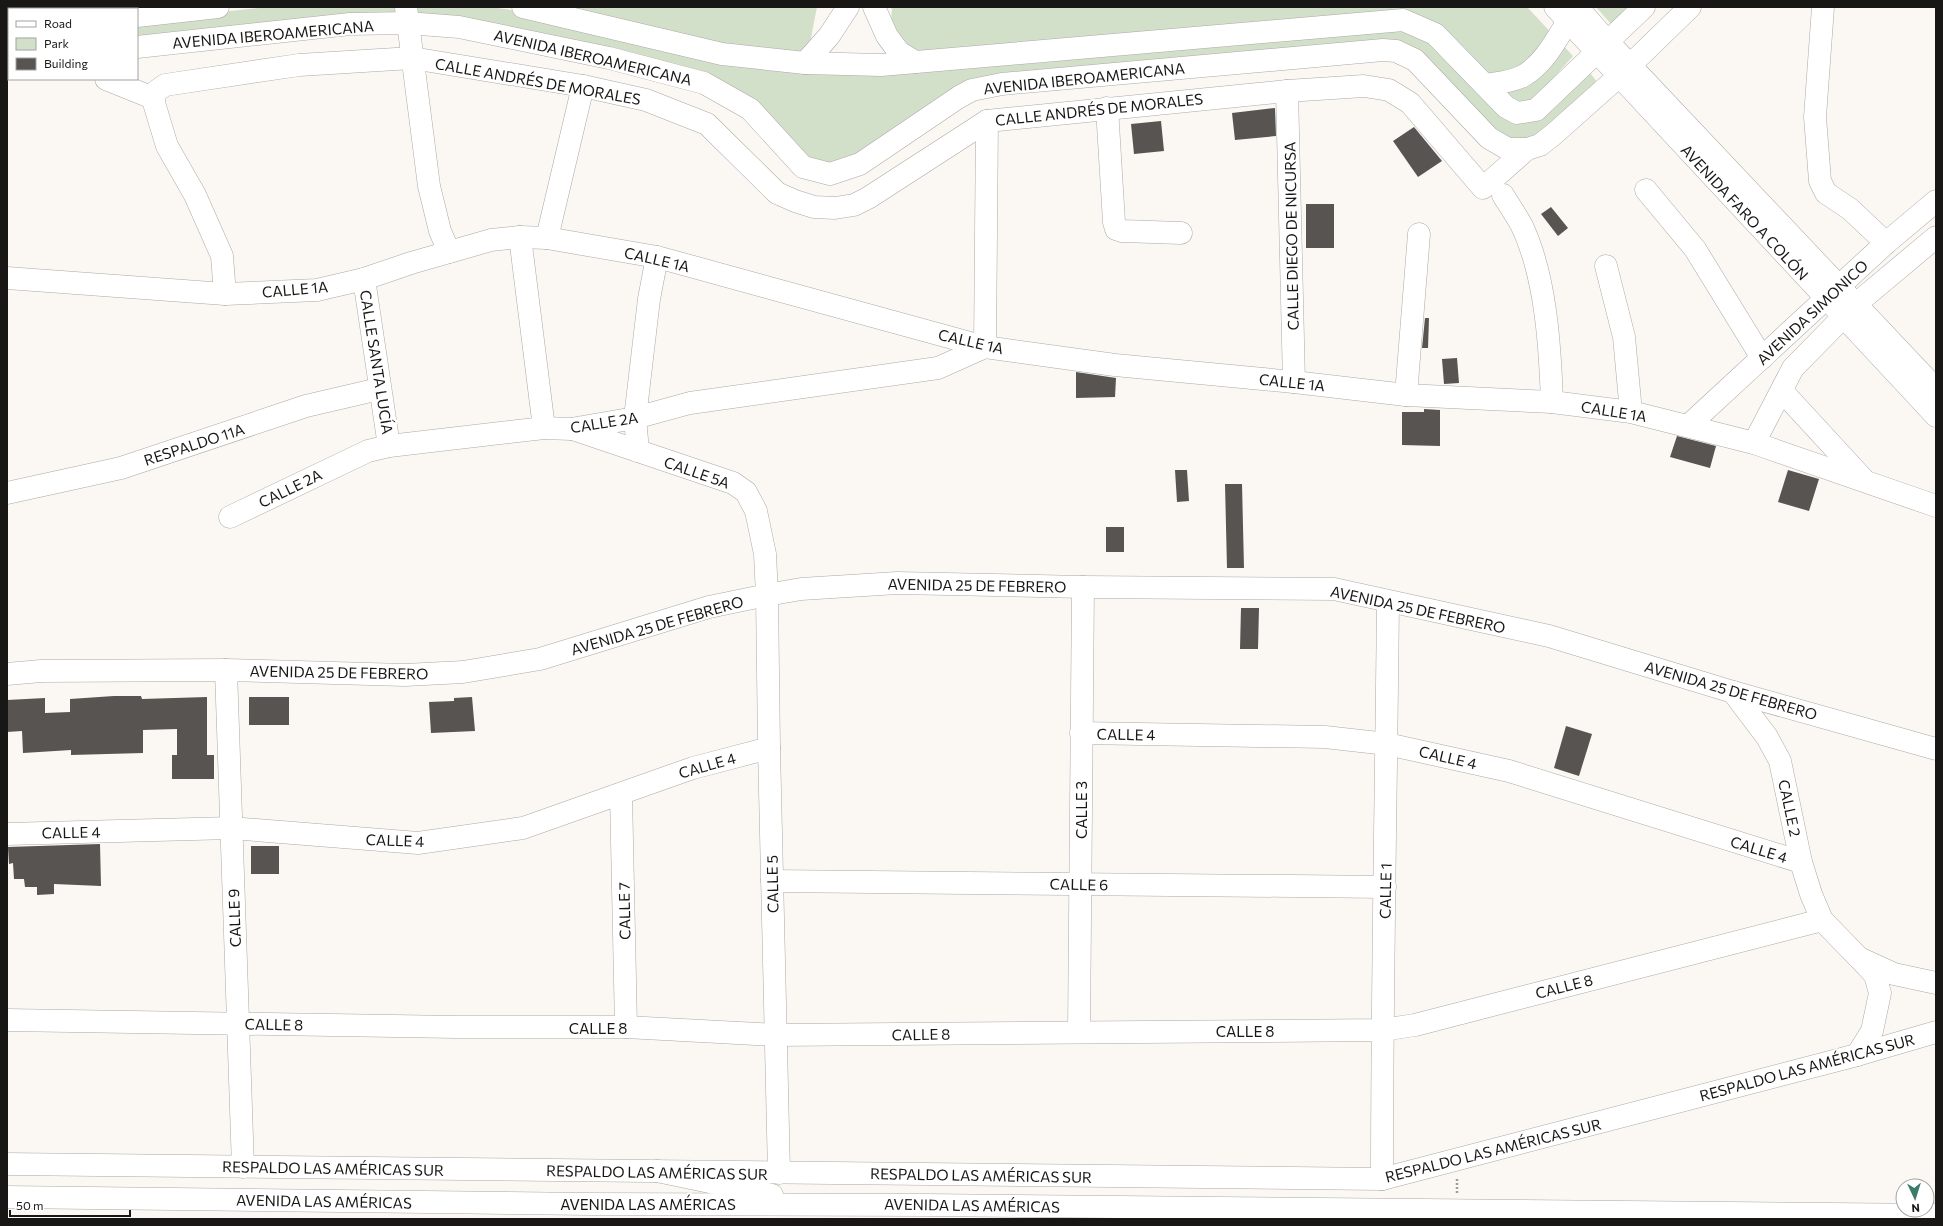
<svg xmlns="http://www.w3.org/2000/svg" width="1943" height="1226" font-family="Commissioner,sans-serif">
<rect width="100%" height="100%" fill="#fbf7f3"/>
<g fill="#d2e0ca">
<path d="M268 7H490L518 11 806 67 1407 26 1431 38 1518 118 1587 69 1601 87 1540 140 1508 145 1416 56 1012 80 830 170 803 162 750 105 459 23 137 41V21Z"/>
<path d="M555 7H817L808 53 716 44Z"/>
<path d="M892 7H1527L1573 56 1533 101 1513 102 1437 26 928 54 910 47 891 22Z"/>
<path d="M1596 7H1631L1611 24Z"/>
</g>
<g fill="#575451">
<path d="M1275 108 1276 136 1235 140 1232 113Z"/>
<path d="M1161 121 1164 151 1134 154 1131 124Z"/>
<path d="M1414 127 1442 161 1418 177 1393 141Z"/>
<rect x="1306" y="204" width="28" height="44"/>
<path d="M1551 207 1568 228 1558 236 1541 214Z"/>
<path d="M1425 318H1429L1428 348H1422Z"/>
<path d="M1457 358 1459 383 1444 384 1442 359Z"/>
<path d="M1076 372 1116 378 1115 397 1076 398Z"/>
<path d="M1424 409 1440 410V446L1402 445V412H1424Z"/>
<path d="M1677 436 1716 446 1710 468 1670 457Z"/>
<path d="M1175 470H1187L1189 501 1177 502Z"/>
<path d="M1788 470 1819 479 1809 511 1778 502Z"/>
<path d="M1225 484H1242L1244 568H1227Z"/>
<rect x="1106" y="527" width="18" height="25"/>
<path d="M1241 608H1259L1258 649H1240Z"/>
<path d="M114 696H141L142 699 207 697V755H214V779H172V755H177V729L143 730V753L71 755V750L23 753 22 731 7 732V700L45 698V713L70 712V699Z"/>
<rect x="249" y="697" width="40" height="28"/>
<path d="M472 697 475 731 431 733 429 702 454 701V698Z"/>
<path d="M1566 726 1592 734 1579 776 1554 768Z"/>
<path d="M100 844 101 886 54 884V894L37 895V887H25L24 879H14L13 863 9 864 8 847Z"/>
<rect x="251" y="846" width="28" height="28"/>
</g>
<g fill="none" stroke-linecap="round" stroke-linejoin="round">
<g stroke="#ada9a6" stroke-width="23">
<g id="minor">
<path d="M80 7 83 9"/>
<path d="M406 7 429 186 440 231 449 252"/>
<path d="M523 7 722 54 805 63 881 65 1403 20 1435 34 1506 107 1517 113 1536 110 1644 7"/>
<path d="M874 7 887 36 899 52 915 62"/>
<path d="M1555 7 1936 416"/>
<path d="M1577 7 1608 42 1936 389"/>
<path d="M1823 7 1815 117 1820 181 1826 193 1850 209 1886 243"/>
<path d="M137 16 218 7"/>
<path d="M137 47 350 24 407 23 459 27 609 58 704 83 750 109 803 167 830 174 860 164 959 97 972 90 1002 84 1383 50 1396 51 1415 60 1489 138 1508 149H1527L1540 145 1554 134 1618 77 1690 7"/>
<path d="M805 63 829 36 848 7"/>
<path d="M106 79 153 98"/>
<path d="M1485 85C1497 83 1512 82 1523 76 1544 64 1556 40 1568 21"/>
<path d="M1287 91 1294 382"/>
<path d="M1107 108 1114 222 1116 229 1122 231 1181 233"/>
<path d="M1646 190 1695 249 1762 358"/>
<path d="M1503 195C1509 205 1516 215 1522 226 1546 277 1550 346 1552 402"/>
<path d="M520 237 544 428"/>
<path d="M547 238 583 86"/>
<path d="M1606 266 1624 337 1631 412"/>
<path d="M7 278 225 294 317 290 364 279 411 263 491 240 520 237 547 238 657 257 985 347 1115 365 1294 382 1406 395 1552 402 1631 412 1754 443 1936 506"/>
<path d="M364 279 389 446"/>
<path d="M225 294 222 256 195 195 167 146 154 103V93L165 85 299 65 412 58 583 86 646 100 707 124 777 193 795 201 814 207 835 208 854 205 868 198 987 121 1287 91 1364 86 1389 90 1410 103 1483 188 1527 149"/>
<path d="M1782 391 1864 480"/>
<path d="M1406 395 1419 234"/>
<path d="M1689 425 1886 243 1936 201"/>
<path d="M573 429 733 483 746 492 756 511 765 554 767 595 769 748 779 1173"/>
<path d="M1754 443 1793 368 1856 304 1936 237"/>
<path d="M638 451 635 418 649 299 657 257"/>
<path d="M7 493 121 468 306 406 379 389"/>
<path d="M230 517 368 451 389 446 544 428 571 429 635 418 690 403 938 368 985 347 987 121"/>
<path d="M226 670 243 1167"/>
<path d="M1733 692 1767 737 1780 761 1801 862 1811 894 1822 920 1859 958 1894 974 1936 983"/>
<path d="M1081 733 1325 737 1387 744 1509 771 1801 862"/>
<path d="M621 794 626 1027"/>
<path d="M7 834 231 828 418 843 523 828 693 768 769 748"/>
<path d="M772 881 1385 887"/>
<path d="M7 1020 456 1027H626L776 1035 1382 1030 1415 1025 1822 920"/>
<path d="M1079 1032 1083 587"/>
<path d="M1857 1055 1872 1031 1880 993 1875 975 1861 960"/>
<path d="M7 1164 1382 1179 1857 1055 1936 1032"/>
<path d="M1382 1179C1382 987 1386 794 1388 602"/>
</g>
</g>
<g stroke="#ada9a6" stroke-width="23">
<g id="major">
<path d="M7 674 41 671 226 670 405 675 463 672 540 659 709 607 767 595 801 589 897 583 1083 587 1334 589 1549 636 1733 692 1936 749"/>
<path d="M657 1171 772 1195"/>
<path d="M7 1197 590 1204 927 1205 1936 1215"/>
</g>
</g>
<path stroke="#9f9d9a" stroke-width="2.5" stroke-dasharray="2 2" stroke-linecap="butt" d="M1457 1193V1178"/>
<use href="#minor" stroke="#fff" stroke-width="22"/>
<use href="#major" stroke="#fff" stroke-width="22"/>
</g>
<g text-anchor="middle" dominant-baseline="central" stroke-width="4" stroke-linejoin="round" paint-order="stroke">
<g font-size="15" fill="#181716" stroke="#fff">
<text transform="translate(273 34) rotate(-5)">AVENIDA IBEROAMERICANA</text>
<text transform="translate(593 57) rotate(13)">AVENIDA IBEROAMERICANA</text>
<text transform="translate(1084 78) rotate(-6)">AVENIDA IBEROAMERICANA</text>
<text transform="translate(538 81) rotate(10)">CALLE ANDRÉS DE MORALES</text>
<text transform="translate(1099 109) rotate(-6)">CALLE ANDRÉS DE MORALES</text>
<text transform="translate(1745 212) rotate(47)">AVENIDA FARO A COLÓN</text>
<text transform="translate(1291 236) rotate(-91)">CALLE DIEGO DE NICURSA</text>
<text transform="translate(657 259) rotate(13)">CALLE 1A</text>
<text transform="translate(295 289) rotate(-5)">CALLE 1A</text>
<text transform="translate(1812 312) rotate(-43)">AVENIDA SIMONICO</text>
<text transform="translate(971 341) rotate(13)">CALLE 1A</text>
<text transform="translate(377 362) rotate(81)">CALLE SANTA LUCÍA</text>
<text transform="translate(1292 382) rotate(6)">CALLE 1A</text>
<text transform="translate(1614 411) rotate(9)">CALLE 1A</text>
<text transform="translate(604 422) rotate(-9)">CALLE 2A</text>
<text transform="translate(194 444) rotate(-18)">RESPALDO 11A</text>
<text transform="translate(697 472) rotate(19)">CALLE 5A</text>
<text transform="translate(290 488) rotate(-26)">CALLE 2A</text>
<text transform="translate(977 585) rotate(1)">AVENIDA 25 DE FEBRERO</text>
<text transform="translate(1418 609) rotate(12)">AVENIDA 25 DE FEBRERO</text>
<text transform="translate(657 625) rotate(-16)">AVENIDA 25 DE FEBRERO</text>
<text transform="translate(339 672) rotate(1)">AVENIDA 25 DE FEBRERO</text>
<text transform="translate(1731 690) rotate(16)">AVENIDA 25 DE FEBRERO</text>
<text transform="translate(1126 734) rotate(1)">CALLE 4</text>
<text transform="translate(1448 757) rotate(13)">CALLE 4</text>
<text transform="translate(707 765) rotate(-16)">CALLE 4</text>
<text transform="translate(1790 808) rotate(78)">CALLE 2</text>
<text transform="translate(1081 810) rotate(-90)">CALLE 3</text>
<text transform="translate(71 832) rotate(-1)">CALLE 4</text>
<text transform="translate(395 840) rotate(2)">CALLE 4</text>
<text transform="translate(1759 849) rotate(17)">CALLE 4</text>
<text transform="translate(772 884) rotate(-91)">CALLE 5</text>
<text transform="translate(1079 884) rotate(1)">CALLE 6</text>
<text transform="translate(1385 891) rotate(-89)">CALLE 1</text>
<text transform="translate(624 911) rotate(-91)">CALLE 7</text>
<text transform="translate(234 918) rotate(-92)">CALLE 9</text>
<text transform="translate(1564 986) rotate(-14)">CALLE 8</text>
<text transform="translate(274 1024) rotate(1)">CALLE 8</text>
<text x="598" y="1028">CALLE 8</text>
<text x="1245" y="1031">CALLE 8</text>
<text transform="translate(921 1034) rotate(-1)">CALLE 8</text>
<text transform="translate(1807 1067) rotate(-15)">RESPALDO LAS AMÉRICAS SUR</text>
<text transform="translate(1493 1150) rotate(-14)">RESPALDO LAS AMÉRICAS SUR</text>
<text transform="translate(333 1168) rotate(1)">RESPALDO LAS AMÉRICAS SUR</text>
<text transform="translate(657 1172) rotate(1)">RESPALDO LAS AMÉRICAS SUR</text>
<text transform="translate(981 1175) rotate(1)">RESPALDO LAS AMÉRICAS SUR</text>
<text transform="translate(324 1201) rotate(1)">AVENIDA LAS AMÉRICAS</text>
<text x="648" y="1204">AVENIDA LAS AMÉRICAS</text>
<text transform="translate(972 1205) rotate(1)">AVENIDA LAS AMÉRICAS</text>
</g>
</g>
<rect width="1943" height="1226" fill="none" stroke="#181716" stroke-width="16"/>
<rect x="8" y="8" width="130" height="72" fill="#ffffff" stroke="#a3a2a2"/>
<rect x="16" y="21" width="20" height="6" fill="#ffffff" stroke="#a3a2a2"/>
<text x="44" y="28" font-size="12" fill="#181716">Road</text>
<rect x="16" y="38" width="20" height="12" fill="#d2e0ca" stroke="#a3a2a2"/>
<text x="44" y="48" font-size="12" fill="#181716">Park</text>
<rect x="16" y="58" width="20" height="12" fill="#575451" stroke="#a3a2a2"/>
<text x="44" y="68" font-size="12" fill="#181716">Building</text>
<g transform="translate(1915 1198) rotate(176)"><circle r="19" fill="#ffffff" stroke="#a3a2a2"/>
<path d="M0-3L7 15L0 10L-7 15Z" fill="#3a7b6c"/>
<text y="-6" font-size="11" font-weight="bold" text-anchor="middle" fill="#181716">N</text>
</g>
<path d="M10 1210v6h120v-6" fill="none" stroke="#181716" stroke-width="2"/>
<text x="16" y="1210" font-size="12" fill="#181716" stroke="#ffffff" stroke-width="3" paint-order="stroke">50 m</text>
</svg>
